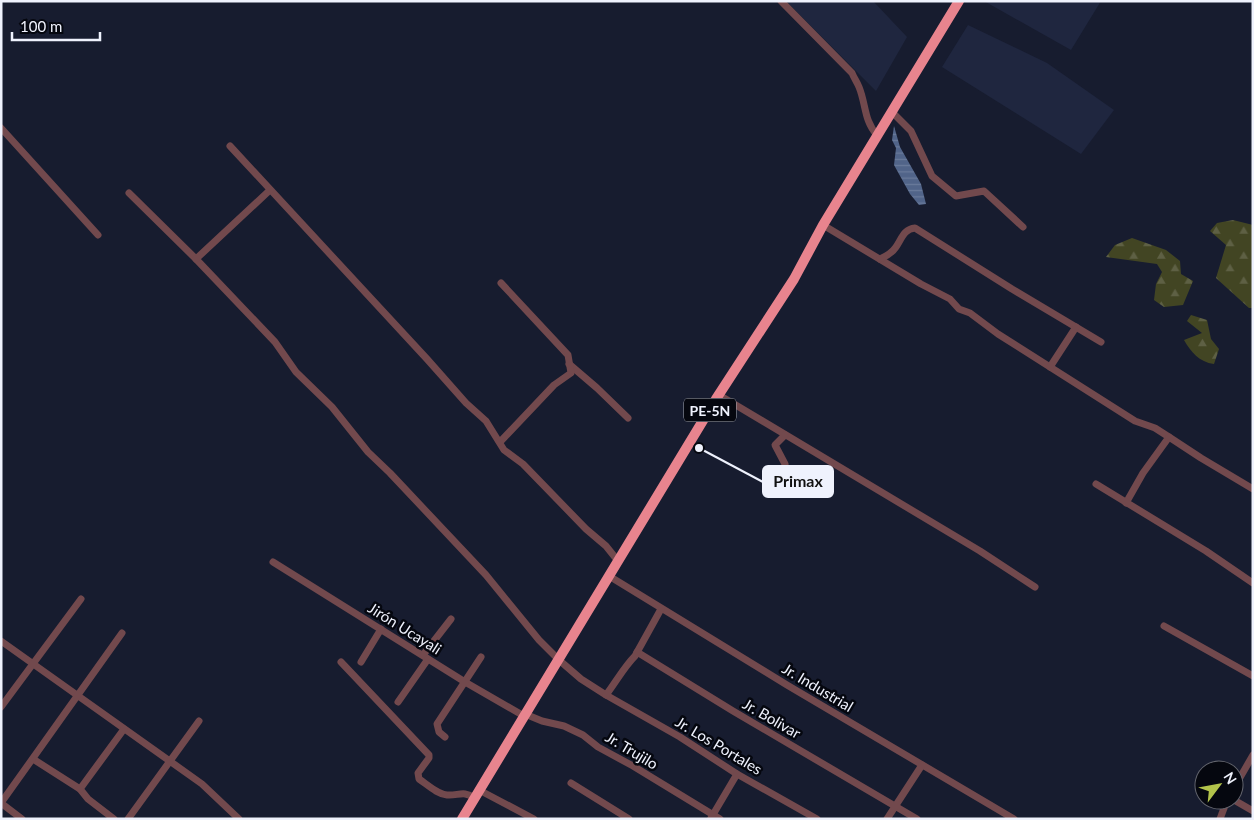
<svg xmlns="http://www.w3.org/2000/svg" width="1254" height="820" font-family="Lato,sans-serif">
<defs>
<pattern id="forest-firs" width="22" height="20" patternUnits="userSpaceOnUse" patternTransform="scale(1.25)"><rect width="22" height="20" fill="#424523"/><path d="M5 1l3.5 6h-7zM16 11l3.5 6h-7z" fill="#5e6044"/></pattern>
<pattern id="water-rules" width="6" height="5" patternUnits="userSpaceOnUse" patternTransform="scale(1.25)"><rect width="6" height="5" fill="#516489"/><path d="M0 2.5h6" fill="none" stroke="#6a7b9b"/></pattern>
</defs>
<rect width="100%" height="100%" fill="#171c2f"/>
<g fill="#1f263f">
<path d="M786 1H873L907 37 876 91Z"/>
<path d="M984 1H1101L1071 50Z"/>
<path d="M968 25 1047 63 1114 110 1081 154 942 67Z"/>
</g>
<g fill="url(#forest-firs)">
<path d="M1233 220 1253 225V308H1249L1216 278 1226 245 1210 231 1217 223Z"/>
<path d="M1132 238 1166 250 1180 261 1181 274 1193 281 1183 305 1164 307 1154 300 1156 284 1162 272 1157 264 1106 257 1115 245Z"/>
<path d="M1191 315 1207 320 1211 339 1219 349 1214 364C1199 362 1191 352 1184 340L1202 333 1187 321Z"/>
</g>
<path fill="url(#water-rules)" d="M894 126 900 147 921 184 926 204 919 205 910 194 894 165 896 148 892 140Z"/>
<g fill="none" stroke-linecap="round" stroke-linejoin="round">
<g stroke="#72494d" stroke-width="7">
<path d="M781 1 852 73C854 78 857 82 859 87 866 104 864 121 877 135"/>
<path d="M892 112 911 131 932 176 956 196 984 191 1023 227"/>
<path d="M1 128 98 235"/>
<path d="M230 146 427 359 466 403 486 421 504 450 523 464 586 529 606 546 618 561"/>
<path d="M129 193 196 259 275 342 296 372 332 407 368 452 390 473 486 575 539 640 559 660 581 679 606 695 680 737 737 774 817 819"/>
<path d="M823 225 921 284 950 299 959 309 970 313 998 334 1135 421 1155 428 1169 437 1143 473 1126 503"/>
<path d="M196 259 270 190"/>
<path d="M880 259C887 256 892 253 896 247 902 238 904 229 915 228L1012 289 1101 342"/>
<path d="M569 364 597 388 628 418"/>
<path d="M1050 367 1076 327"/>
<path d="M719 395 980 551 1035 587"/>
<path d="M785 435 775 445 785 464"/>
<path d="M1169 437 1201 458 1253 489"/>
<path d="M500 442 554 385 571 373 568 355 501 283"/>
<path d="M1096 484 1206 551 1253 583"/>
<path d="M273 562 465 682 524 716"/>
<path d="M609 576 787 685 1014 819"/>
<path d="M1164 626 1253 676"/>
<path d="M1 641 202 784 239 819"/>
<path d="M637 652 733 711 917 819"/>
<path d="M423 655 451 619"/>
<path d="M341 662 429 755V758L418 773 419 779C428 785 437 794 447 795 458 796 464 790 474 798"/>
<path d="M361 662 381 629"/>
<path d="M606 695C616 682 624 667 635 656L661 609"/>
<path d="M398 702 428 659"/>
<path d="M1 707 81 599"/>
<path d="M525 714 542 721 564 726 583 735 598 747 633 766 720 819"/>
<path d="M445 737 439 732 437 724 481 657"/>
<path d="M33 759 80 789 88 799 114 819"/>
<path d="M571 783 629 819"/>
<path d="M1234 788 1253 755"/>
<path d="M80 789 124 729"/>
<path d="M479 790 534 819"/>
<path d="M1234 800 1253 811"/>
<path d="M1 803 122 633"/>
<path d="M1 803 22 819"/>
<path d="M711 818 737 774"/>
<path d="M128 819 199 721"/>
<path d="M887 819 922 765"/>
<path d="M1220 819 1227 800"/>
</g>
<path stroke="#e8848e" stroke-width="10" d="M462 819 716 399 794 279 823 225 959 1"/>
</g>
<g text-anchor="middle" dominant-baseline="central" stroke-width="5" stroke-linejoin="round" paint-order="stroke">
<rect fill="#05070f" stroke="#a9acb6" stroke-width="1" x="684" y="398.5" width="52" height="23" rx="4"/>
<g font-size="14" font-weight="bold" fill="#eff2fd">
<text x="710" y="410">PE-5N</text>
</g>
<g font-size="15" fill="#eff2fd" stroke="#05070f">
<text transform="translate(405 628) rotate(32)">Jirón Ucayali</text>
<text transform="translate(818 687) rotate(31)">Jr. Industrial</text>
<text transform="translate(772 718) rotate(30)">Jr. Bolivar</text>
<text transform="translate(719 745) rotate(31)">Jr. Los Portales</text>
<text transform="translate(632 750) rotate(31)">Jr. Trujilo</text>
</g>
</g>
<path fill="none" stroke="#eff2fd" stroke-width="2" d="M699 448L763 482"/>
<circle fill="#eff2fd" stroke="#05070f" stroke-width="2" cx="699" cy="448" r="5"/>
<rect fill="#eff2fd" stroke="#eff2fd" stroke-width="2" x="763" y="466" width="70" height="31" rx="5"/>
<g font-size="16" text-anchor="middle" font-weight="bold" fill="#111">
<text x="798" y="487">Primax</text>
</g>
<rect width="1254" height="820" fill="none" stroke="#eff2fd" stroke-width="5"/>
<g transform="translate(1219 785) rotate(58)"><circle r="24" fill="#05070f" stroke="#63656e"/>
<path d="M0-4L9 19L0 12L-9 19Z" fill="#b2c34b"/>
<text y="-8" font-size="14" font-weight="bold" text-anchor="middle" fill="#eff2fd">N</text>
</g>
<path d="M12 32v8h88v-8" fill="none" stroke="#eff2fd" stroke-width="2.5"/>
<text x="20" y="32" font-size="15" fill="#eff2fd" stroke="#05070f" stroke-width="4" paint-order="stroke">100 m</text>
</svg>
